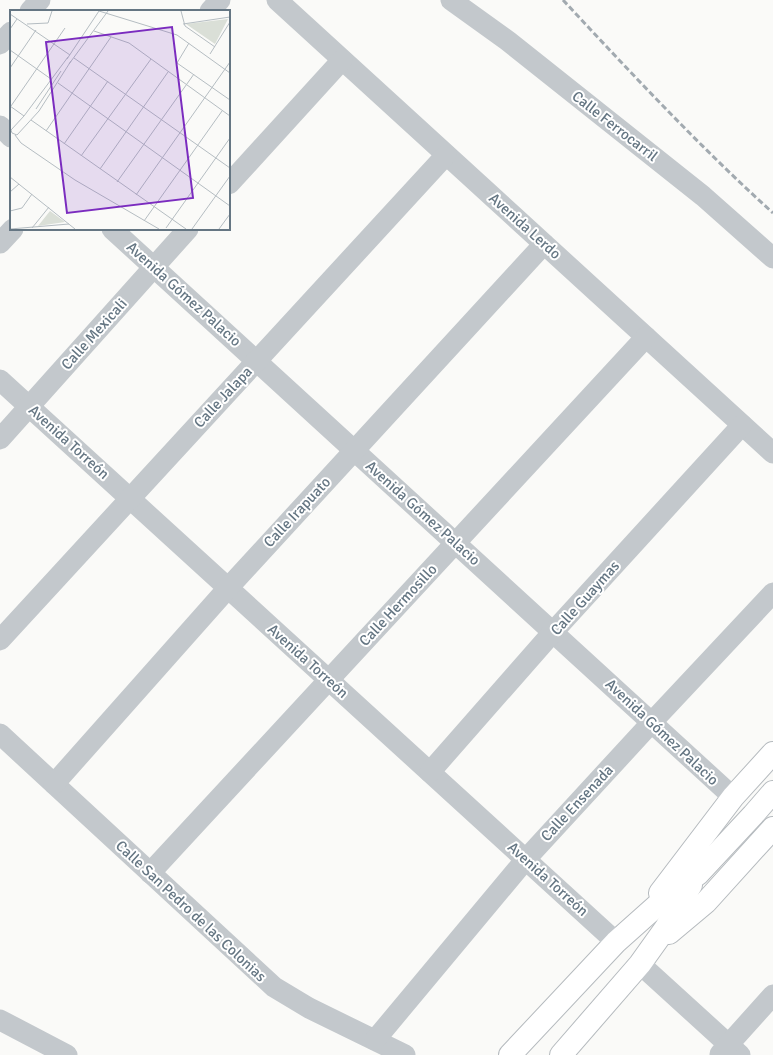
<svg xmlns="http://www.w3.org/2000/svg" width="773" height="1055" font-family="Signika,sans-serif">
<rect width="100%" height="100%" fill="#fafaf8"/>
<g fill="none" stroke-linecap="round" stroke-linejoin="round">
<g stroke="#b5babe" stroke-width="24">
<g id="primary">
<path d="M660 893 733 797 773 753"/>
<path d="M669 933 706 902 773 828"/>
<path d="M510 1055 616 942 662 901 698 874 753 815 773 792"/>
<path d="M561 1055 640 964 665 929 691 885"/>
</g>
</g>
<g stroke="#c3c8cc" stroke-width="21">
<path d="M277 0 773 453"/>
<path d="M451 0 508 41 703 196 773 258"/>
<path d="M30 11 40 0"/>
<path d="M210 11 220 0"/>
<path d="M0 44 11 32"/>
<path d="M0 126 11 137"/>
<path d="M229 184 342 60"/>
<path d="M112 229 733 797"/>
<path d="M0 243 13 229"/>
<path d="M0 380 616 942"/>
<path d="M0 439 188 229"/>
<path d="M0 640 446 155"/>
<path d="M0 734 274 987 309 1008 405 1055"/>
<path d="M430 772 553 632 742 425"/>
<path d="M54 784 228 588 544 244"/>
<path d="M150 873 646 337"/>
<path d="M640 964 740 1055"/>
<path d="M0 1020 67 1055"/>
<path d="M375 1040 526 859 652 722 773 593"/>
<path d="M720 1054 773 995"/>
</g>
<use href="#primary" stroke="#fff" stroke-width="22"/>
<path stroke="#a2aab0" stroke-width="3" stroke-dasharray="6 3" stroke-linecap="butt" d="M563 0C631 73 699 146 773 213"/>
</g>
<g text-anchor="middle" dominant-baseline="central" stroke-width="4" stroke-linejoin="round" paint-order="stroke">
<g font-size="15" fill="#657683" stroke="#fff">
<text transform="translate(615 126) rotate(38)">Calle Ferrocarril</text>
<text transform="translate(525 226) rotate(42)">Avenida Lerdo</text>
<text transform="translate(184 294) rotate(42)">Avenida Gómez Palacio</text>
<text transform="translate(94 334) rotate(-48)">Calle Mexicali</text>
<text transform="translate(223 397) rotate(-47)">Calle Jalapa</text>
<text transform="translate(69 442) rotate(42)">Avenida Torreón</text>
<text transform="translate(297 512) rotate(-47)">Calle Irapuato</text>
<text transform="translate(423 513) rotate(42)">Avenida Gómez Palacio</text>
<text transform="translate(585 598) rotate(-48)">Calle Guaymas</text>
<text transform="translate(398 605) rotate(-47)">Calle Hermosillo</text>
<text transform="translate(308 661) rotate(42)">Avenida Torreón</text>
<text transform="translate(662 732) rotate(43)">Avenida Gómez Palacio</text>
<text transform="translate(577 803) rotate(-47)">Calle Ensenada</text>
<text transform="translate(548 879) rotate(42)">Avenida Torreón</text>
<text transform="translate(191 911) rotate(43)">Calle San Pedro de las Colonias</text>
</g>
</g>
<g transform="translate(10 10)">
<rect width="220" height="220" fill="#fafaf8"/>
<path d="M218 9 205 34 176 14ZM40 201 55 212 28 216Z" fill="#dadfd7"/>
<path fill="none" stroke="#b5bdc2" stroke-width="1" d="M89 1 167 25 220 63M171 1 175 16 205 37M0 4 60 45M17 14 38 13 42 1M173 14 220 7M0 19 7 9M84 21 119 33 220 106M179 33 167 53 220 90M0 40 41 69M200 44 220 12M58 47 14 106 1 120 2 123 7 125 29 101 61 51M64 48 220 158M57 49 89 1M59 54 98 1M0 58 26 20M48 73 220 196M0 96 14 106M1 96 55 18M26 99 51 61M21 110 176 219M36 121 101 27M5 125 11 133 65 170 149 219M54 134 98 71M71 146 141 49M90 159 158 62M0 167 65 219M107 172 184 64M0 182 9 174M126 185 220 52M0 201 12 198 22 184M134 211 212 101M22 218 39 197M156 218 220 128M0 219 59 214M182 219 220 166M209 219 220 204"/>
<path fill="#7b2cbf" fill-opacity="0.15" stroke="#7b2cbf" stroke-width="2" d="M162 17 183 188 57 203 36 32Z"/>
<rect width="220" height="220" fill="none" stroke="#657683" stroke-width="2"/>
</g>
</svg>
